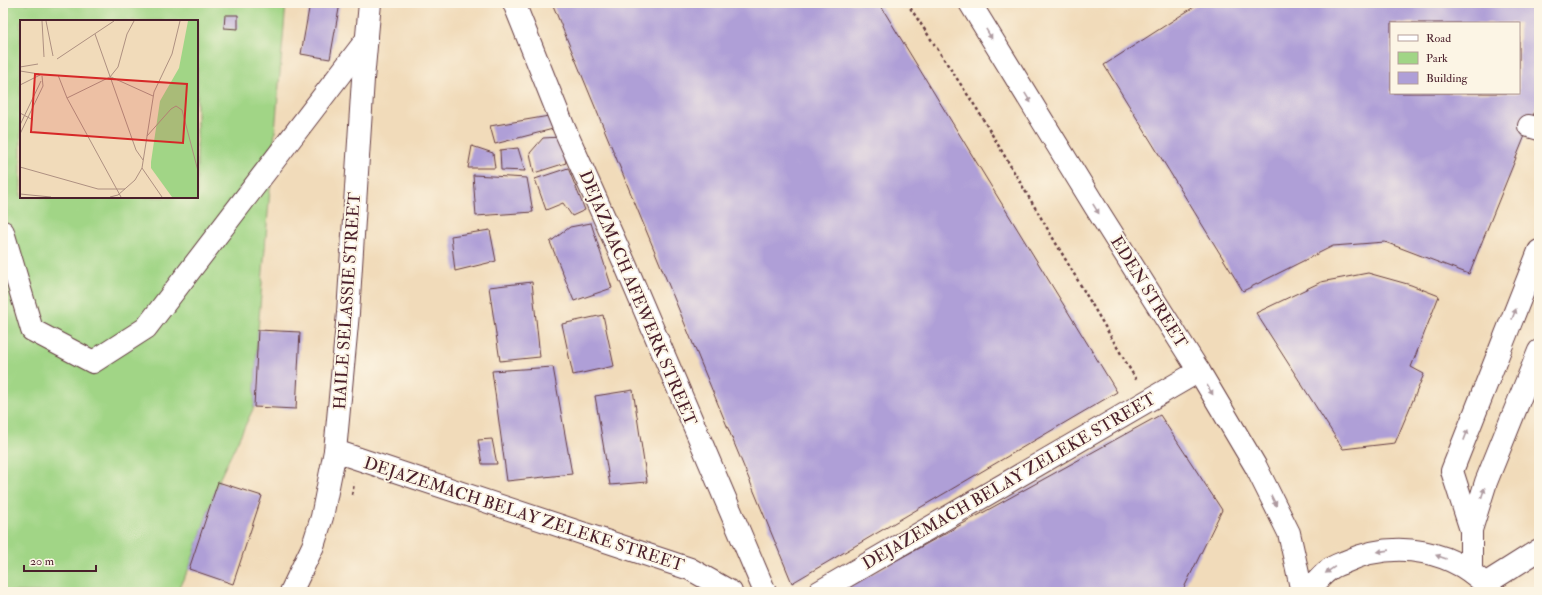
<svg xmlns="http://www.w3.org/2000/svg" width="1542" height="595" font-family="'IM FELL Double Pica',serif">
<rect width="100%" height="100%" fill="#fcf5e5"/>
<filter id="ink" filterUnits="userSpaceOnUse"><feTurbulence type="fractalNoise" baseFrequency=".025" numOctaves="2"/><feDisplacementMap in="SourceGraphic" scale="8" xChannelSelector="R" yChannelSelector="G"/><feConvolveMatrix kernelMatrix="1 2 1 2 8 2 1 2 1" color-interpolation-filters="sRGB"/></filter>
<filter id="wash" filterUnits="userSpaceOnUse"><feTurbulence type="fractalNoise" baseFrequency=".012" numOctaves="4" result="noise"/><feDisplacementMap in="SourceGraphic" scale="16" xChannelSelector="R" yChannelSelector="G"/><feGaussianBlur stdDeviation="0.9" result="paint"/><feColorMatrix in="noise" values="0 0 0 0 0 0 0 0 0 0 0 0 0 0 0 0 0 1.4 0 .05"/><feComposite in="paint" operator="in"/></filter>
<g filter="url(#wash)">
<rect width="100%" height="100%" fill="#f1dbba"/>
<path fill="#a1d586" stroke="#767a58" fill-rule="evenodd" d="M3 3H286L258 330 254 407 218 482 189 569 176 592H3ZM21 21H197V197H21Z"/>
<g id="blocks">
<g fill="#af9fd7" fill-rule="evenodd">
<path d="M310 3H340L330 59 301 54Z"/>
<path d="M552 3H879L1117 392 792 583Z"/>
<path d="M1200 3H1523L1539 9V101L1469 274 1385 242 1333 246 1243 291 1104 65ZM1391 23H1519V93H1391Z"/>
<path d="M225 15H238V29L224 28Z"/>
<path d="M549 116 553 129 495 144 490 126Z"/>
<path d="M561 137 566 163 534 173 530 153 543 138Z"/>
<path d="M472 146 493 153 495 168H468Z"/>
<path d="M518 148 525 171 501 170 500 150Z"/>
<path d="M568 168 585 210 572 216 563 203 546 210 535 179Z"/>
<path d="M473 175 527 178 533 212 476 216Z"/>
<path d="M591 223 612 288 574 301 550 242 570 227Z"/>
<path d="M490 230 496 261 455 271 451 236Z"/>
<path d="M1368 273 1411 285 1439 296 1411 367 1424 374 1395 443 1343 449 1256 313 1321 282Z"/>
<path d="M532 282 540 357 500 361 489 287Z"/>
<path d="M603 315 614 366 573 375 562 324Z"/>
<path d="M258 330 300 332 296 409 254 407Z"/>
<path d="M553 367 572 474 507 481 492 371Z"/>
<path d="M633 390 647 482 610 485 595 396Z"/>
<path d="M1160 415 1222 510 1182 592H839Z"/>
<path d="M492 439 497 464H482L478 440Z"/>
<path d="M218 482 262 496 233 584 189 569Z"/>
</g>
</g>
</g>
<g filter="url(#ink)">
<use href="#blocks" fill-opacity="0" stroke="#633b40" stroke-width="1"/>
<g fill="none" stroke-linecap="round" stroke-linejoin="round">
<g stroke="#633b40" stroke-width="24">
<g id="minor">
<path d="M514 3 564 128 625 264 765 592"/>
<path d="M1529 126 1539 129"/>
<path d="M335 451 690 569 731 592"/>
<path d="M1485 584 1539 550"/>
<path d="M819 592 1199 371"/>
</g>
</g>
<g stroke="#633b40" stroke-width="24">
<g id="major">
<path d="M970 3 1096 208 1199 371 1256 467 1289 533 1302 592"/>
<path d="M3 232 32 330 93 362 146 328 367 39"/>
<path d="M1471 530 1486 482 1539 351"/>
<path d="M1471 572V530L1452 471 1539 251"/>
<path d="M291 592 313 546 322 517 335 451 348 313 363 79 370 3"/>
<path d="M1308 592C1314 585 1321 575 1329 570 1333 566 1340 564 1345 562 1395 539 1456 549 1492 592"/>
</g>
</g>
<g stroke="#633b40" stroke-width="2.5" stroke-dasharray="3 3" stroke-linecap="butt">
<path d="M907 3 977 109 1137 381"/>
<path d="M352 495 354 483"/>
</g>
<use href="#minor" stroke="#fff" stroke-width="22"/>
<use href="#major" stroke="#fff" stroke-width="22"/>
</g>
<defs><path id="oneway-solid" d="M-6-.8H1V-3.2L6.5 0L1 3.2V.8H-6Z"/></defs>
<g fill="#ae9aa0">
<use href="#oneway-solid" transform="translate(989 34) rotate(59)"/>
<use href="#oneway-solid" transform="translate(1028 98) rotate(58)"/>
<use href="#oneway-solid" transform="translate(1096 209) rotate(58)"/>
<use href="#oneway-solid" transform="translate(1514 314) rotate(-69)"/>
<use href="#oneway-solid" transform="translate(1210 390) rotate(59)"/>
<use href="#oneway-solid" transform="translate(1466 435) rotate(-69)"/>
<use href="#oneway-solid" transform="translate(1483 493) rotate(-72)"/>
<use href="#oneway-solid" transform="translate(1274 501) rotate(63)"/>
<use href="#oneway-solid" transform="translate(1383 551) rotate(172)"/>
<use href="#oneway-solid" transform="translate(1441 557) rotate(-160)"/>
<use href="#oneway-solid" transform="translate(1330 570) rotate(145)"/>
</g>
</g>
<g text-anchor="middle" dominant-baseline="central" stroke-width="4" stroke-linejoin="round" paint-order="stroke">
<g font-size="17" fill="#4a1f2b" stroke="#fcf5e5">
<text transform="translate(1149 292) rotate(58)">EDEN STREET</text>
<text transform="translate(638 298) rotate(67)">DEJAZMACH AFEWERK STREET</text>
<text transform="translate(347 301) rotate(-86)">HAILE SELASSIE STREET</text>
<text transform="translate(1009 481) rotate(-30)">DEJAZEMACH BELAY ZELEKE STREET</text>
<text transform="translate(524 514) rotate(18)">DEJAZEMACH BELAY ZELEKE STREET</text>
</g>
</g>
<g transform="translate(20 20)">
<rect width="178" height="178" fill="#f1dbba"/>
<path d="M168 1H178V177H152L131 148V142L140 81 159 48Z" fill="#a1d586"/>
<path fill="none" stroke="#ae9081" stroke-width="1" d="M22 1 24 37M26 1 33 36M75 14 116 130 123 140M37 39 94 1M0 47 18 44M0 51 19 54M38 55 47 78 101 177M91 57 133 76M0 65 20 55M47 78 90 57 98 47 107 14 114 1M0 93 13 100M0 105 21 61M0 114 23 66 22 56M127 116 151 89 156 86 162 90 178 151M0 147 78 169H105M122 148 142 177M0 174 31 177M90 177 98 175 115 160 122 148 134 72 152 34 160 1"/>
<path fill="#d62828" fill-opacity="0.15" stroke="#d62828" stroke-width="2" d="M15 54 167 64 163 123 11 112Z"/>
<rect width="178" height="178" fill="none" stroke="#4a1f2b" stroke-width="2"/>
</g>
<rect width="1542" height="595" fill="none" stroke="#fcf5e5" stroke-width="16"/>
<rect x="1390" y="22" width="130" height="72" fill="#fcf5e5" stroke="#b59f9b"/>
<rect x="1398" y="35" width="20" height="6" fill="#ffffff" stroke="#b59f9b"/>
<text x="1426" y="42" font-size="12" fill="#4a1f2b">Road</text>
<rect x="1398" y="52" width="20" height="12" fill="#a1d586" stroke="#b59f9b"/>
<text x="1426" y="62" font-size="12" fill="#4a1f2b">Park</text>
<rect x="1398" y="72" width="20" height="12" fill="#af9fd7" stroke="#b59f9b"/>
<text x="1426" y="82" font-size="12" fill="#4a1f2b">Building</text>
<path d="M24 565v6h72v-6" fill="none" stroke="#4a1f2b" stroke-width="2"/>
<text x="30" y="565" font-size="12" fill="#4a1f2b" stroke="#fcf5e5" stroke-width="3" paint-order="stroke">20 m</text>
</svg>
